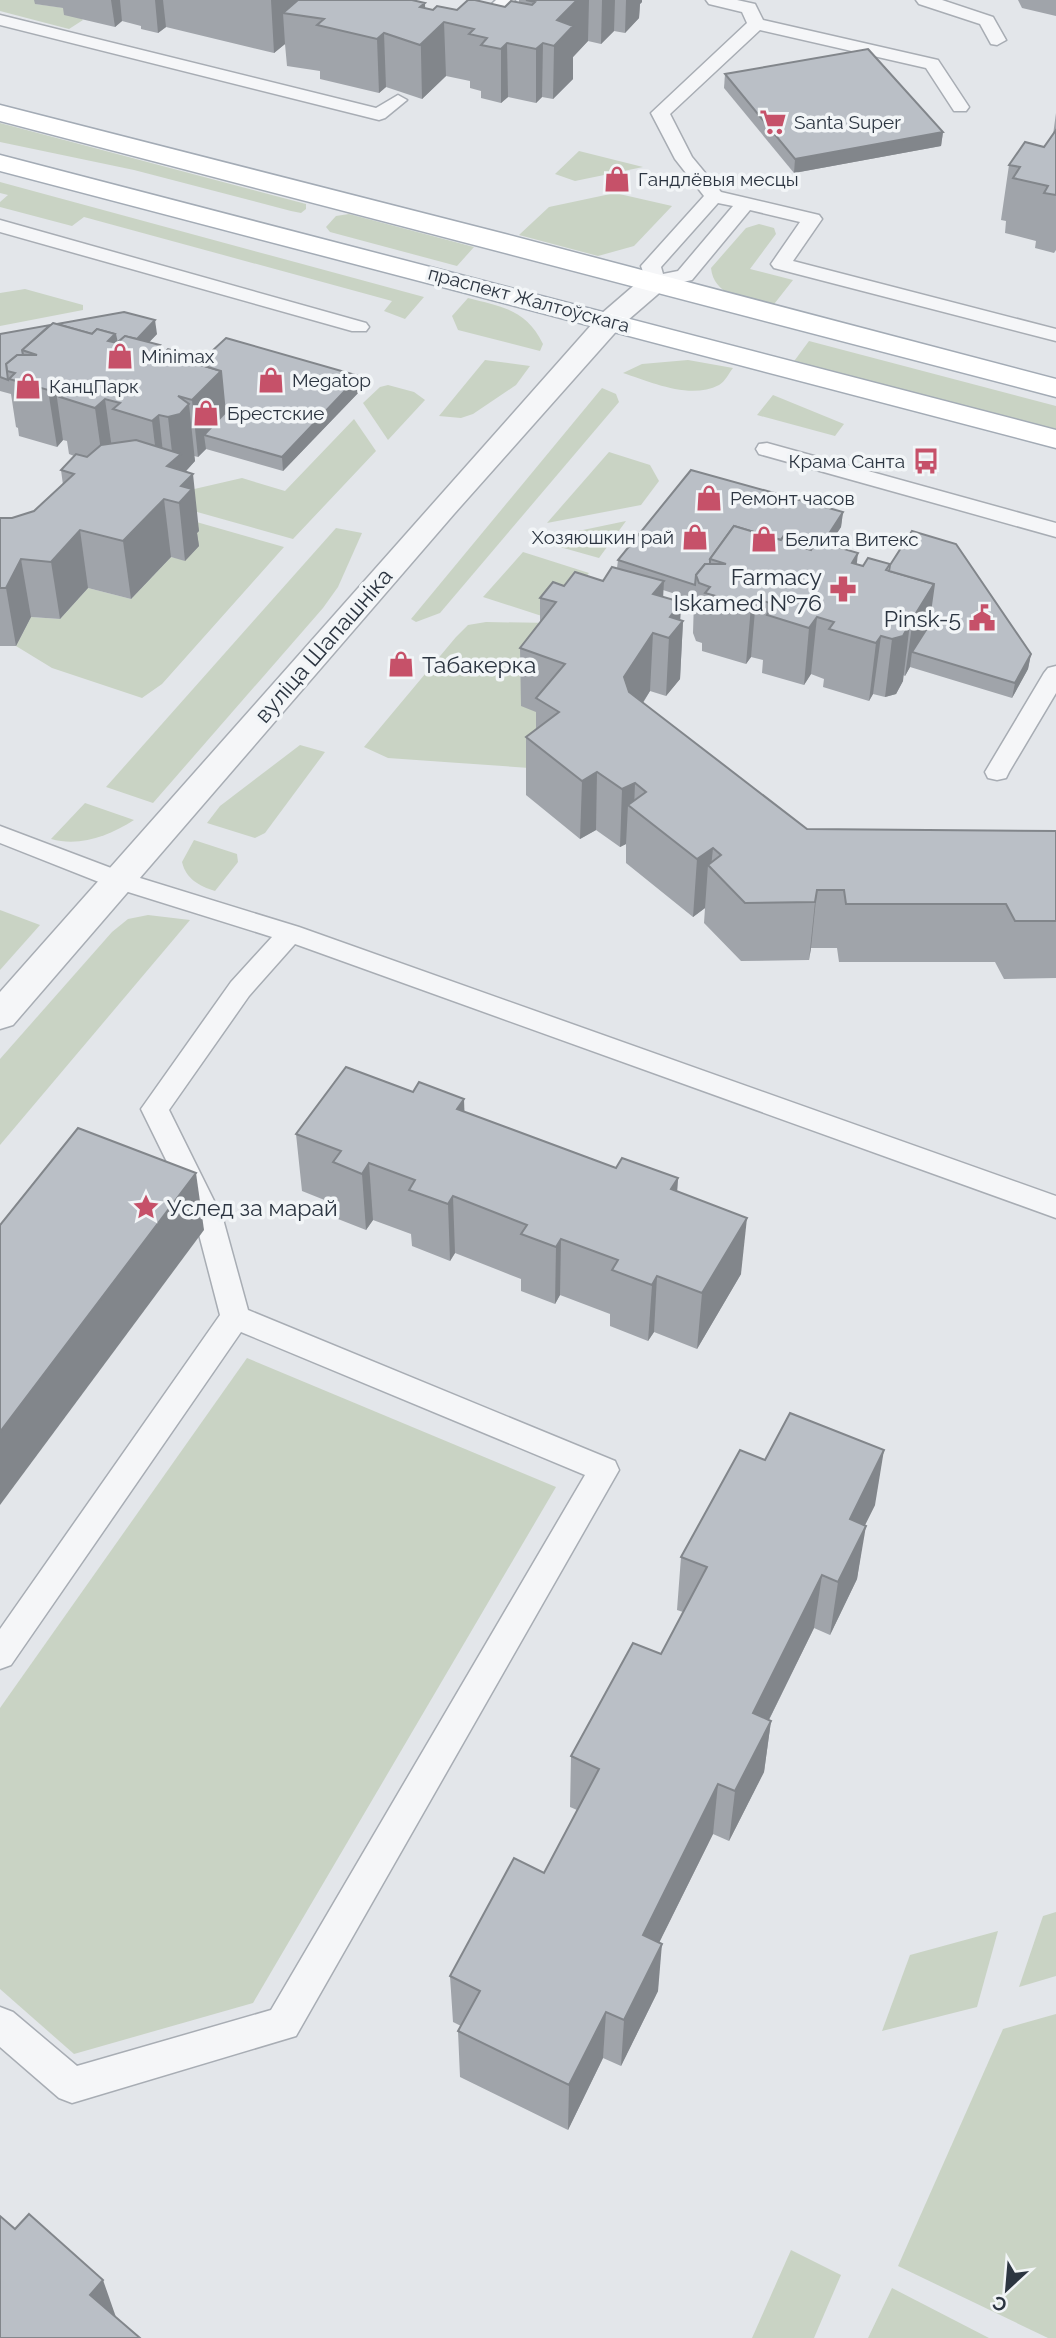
<svg xmlns="http://www.w3.org/2000/svg" width="1056" height="2338" font-family="Raleway,sans-serif">
<rect width="100%" height="100%" fill="#e3e6ea"/>
<g fill="#c9d3c4">
<path d="M0 0H40L36 4 72 9 83 20 69 29 0 11Z"/>
<path d="M0 123 306 204V209L301 213 291 211 134 170 0 142Z"/>
<path d="M579 151 643 167 575 181 555 174Z"/>
<path d="M0 182 424 297 405 319 384 311 392 301 84 217 72 226 0 207V202L8 195 0 193Z"/>
<path d="M615 193 672 206 634 246 598 256 519 235 549 207Z"/>
<path d="M349 214 474 247 457 266 330 232 326 227 336 216Z"/>
<path d="M759 224 774 228 776 234 750 269 793 280 771 308C747 300 714 297 711 268L746 228Z"/>
<path d="M25 289 83 305V310L0 326V293Z"/>
<path d="M468 298C502 307 526 309 543 344L540 351 458 330 452 316Z"/>
<path d="M809 341 1056 406V434L792 364Z"/>
<path d="M485 360 530 366 516 385 473 414 461 418 439 416Z"/>
<path d="M688 360 733 368C729 373 725 382 719 385 690 400 651 382 623 373L642 364Z"/>
<path d="M388 385 414 392 425 400 388 440 363 403 380 387Z"/>
<path d="M602 388 616 394 619 402 440 613 416 622 411 619Z"/>
<path d="M773 395 844 424 835 436 757 415Z"/>
<path d="M354 419 376 451 293 539 151 499 242 478 285 491Z"/>
<path d="M609 452 650 465 659 481 641 505 547 523Z"/>
<path d="M186 519 284 547 162 684 142 698 52 668 16 646 31 617 60 619 88 588 131 599 171 557 186 560Z"/>
<path d="M626 521 599 558 535 540Z"/>
<path d="M336 528 362 533 338 587 323 608 153 803 106 787Z"/>
<path d="M523 552 589 573 551 619 483 597Z"/>
<path d="M486 622 611 624 564 722 558 770 388 758 364 747 456 637 468 625Z"/>
<path d="M300 745 325 752 265 833 255 838 207 823 220 806Z"/>
<path d="M85 803 134 820C109 836 80 847 51 839Z"/>
<path d="M194 840 237 854 238 862 215 891C199 886 186 879 182 862Z"/>
<path d="M0 910 40 925 0 970Z"/>
<path d="M148 915 190 920 0 1145V1059L112 932 128 919Z"/>
<path d="M247 1358 556 1487 253 2003 74 2054 0 1989V1708Z"/>
<path d="M1056 1912V1976L1019 1987 1043 1916Z"/>
<path d="M998 1931 977 2007 882 2031 910 1955Z"/>
<path d="M1056 2014V2338H1048L898 2266 1003 2029Z"/>
<path d="M791 2250 841 2275 814 2338H752Z"/>
<path d="M892 2288 989 2338H868Z"/>
</g>
<g fill="none" stroke-linecap="round" stroke-linejoin="round">
<g stroke="#a8adb4" stroke-width="3">
<g id="service">
<path d="M496 0H515L478 36H466L463 32 466 28Z"/>
<path d="M706 0H737L755 4 763 20 938 60 969 107 966 111H954L926 68 760 30 670 114 692 157 721 192 819 215 822 219 793 261 1056 329V341L774 268 771 264 800 222 750 210 692 280 655 288 648 286 641 266 704 196 675 159 651 113 747 23 742 12 709 4ZM718 203 733 206 678 271 663 274 661 267Z"/>
<path d="M916 0H942L993 17 1006 40 997 45 991 44 980 24 919 4Z"/>
<path d="M0 15 376 108 398 95 407 100 385 118 379 120 0 25Z"/>
<path d="M0 220 366 323 369 327 366 331H352L0 232Z"/>
<path d="M767 443 1056 523V537L759 454 756 449 759 444Z"/>
<path d="M1056 666V693L1009 772 1006 778 997 780 988 778 985 772 1044 673 1048 668Z"/>
<path d="M0 826 127 874 299 927 1056 1196V1218L295 944 249 996 169 1110 223 1219 248 1310 615 1461 619 1470 296 2036 72 2103 59 2098 0 2047V2007L13 2012 77 2066 271 2010 585 1475 241 1332 11 1665 0 1669V1629L220 1315 195 1219 141 1109 231 982 272 937 109 886 0 843Z"/>
</g>
</g>
<g stroke="#a8adb4" stroke-width="3">
<path id="tertiary" d="M655 274 665 276 669 282 665 288 621 326 454 514 13 1025 0 1029V992L601 314 645 276Z"/>
</g>
<g stroke="#a3abb5" stroke-width="3">
<g id="primary">
<path d="M0 105 505 234 1056 379V397L0 121Z"/>
<path d="M0 155 1056 430V448L0 171Z"/>
</g>
</g>
<use href="#service" fill="#f5f6f8" fill-rule="evenodd"/>
<use href="#tertiary" fill="#f5f6f8" fill-rule="evenodd"/>
<use href="#primary" fill="#fff" fill-rule="evenodd"/>
</g>
<g fill="#a0a4aa">
<path d="M34 0H412L425 3V8L433 10H457L505 7 519 2V0H642V2L640 4 639 18 625 33 614 31 601 44 588 41 573 57V79L553 99 542 97 536 103 508 97 501 103 481 98V91L470 88V81L446 76 422 99 386 87 379 93 320 79V71L287 66 285 44 274 53 166 27 158 33 141 29V26L122 21 115 27 64 15 63 8 35 4Z"/>
<path d="M1018 0H1056V16L1022 8Z"/>
<path d="M725 74 943 132 941 146 794 173 724 88Z"/>
<path d="M1056 113V250L1054 253 1035 248 1036 241 1005 233 1006 221 1001 220 1009 165 1044 147 1053 135Z"/>
<path d="M57 324 157 334 149 342 160 345 161 356 186 354 187 361 198 364 360 391 283 471 206 449 198 457 194 456 195 461 186 471 199 531 197 533 199 546 185 561 171 557 131 599 88 588 60 619 31 617 16 646H0V518H12L34 511 63 485 61 470 74 456 69 454 67 441 63 440 57 447 19 436 18 428 16 427 11 394 0 391V334Z"/>
<path d="M843 512 841 527 829 545 857 564 1031 654 1028 669 1012 698 910 667 905 676 903 675V681L896 694 885 697 873 694 869 701 823 687 824 679 811 674 804 685 762 673 763 660 751 657 746 664 702 651V643L696 641 693 633 694 600 663 590V597L681 602 680 620 683 621 680 679 666 696 650 691 643 703 807 829 1056 831V978L1004 979 995 962H839L837 948H811L809 960 741 961 704 923 705 908 693 917 626 863V844L620 847 596 830 580 839 526 795V737L536 729V712L521 706 520 648 540 622V598L564 586 603 581 617 568 618 560Z"/>
<path d="M413 1092 464 1099V1112L616 1168 678 1178 677 1192 741 1274 697 1349 654 1332 648 1341 610 1326V1314L560 1295 555 1304 521 1291V1279L455 1253 450 1261 412 1246 411 1234 373 1220 366 1230 338 1219 337 1205 302 1191 296 1134Z"/>
<path d="M875 1505 865 1525 857 1579 830 1635 814 1628 769 1720 771 1721 764 1772 729 1841 713 1834 659 1943 658 1991 621 2066 603 2058 568 2130 460 2077 458 2031 461 2026 453 2022 450 1976 544 1873 577 1810 570 1807 571 1756 661 1654 683 1612 677 1610 681 1557Z"/>
</g>
<g fill="#82868b">
<path d="M111 0H120L122 21 115 27Z"/>
<path d="M155 0H163L166 27 158 33Z"/>
<path d="M271 0H303L283 13 285 44 274 53Z"/>
<path d="M577 0H589L588 41 573 57V79L553 99 554 46 557 20Z"/>
<path d="M602 0H615L614 31 601 44Z"/>
<path d="M626 0H642V2L640 4 639 18 625 33Z"/>
<path d="M425 3 426 39 444 22 446 76 422 99 420 7Z"/>
<path d="M384 33 386 87 379 93 377 39Z"/>
<path d="M507 43 508 97 501 103V49Z"/>
<path d="M543 43 542 97 536 103V49Z"/>
<path d="M943 132 941 146 794 173 795 159Z"/>
<path d="M155 320 157 334 123 370 121 355Z"/>
<path d="M115 334 122 385 108 341Z"/>
<path d="M160 345 166 398 152 353Z"/>
<path d="M221 371 227 428 204 435 206 449 198 457 192 400Z"/>
<path d="M359 376 360 391 283 471 282 457Z"/>
<path d="M55 384 63 440 57 447 48 390Z"/>
<path d="M105 399 113 456 103 465 95 408Z"/>
<path d="M189 404 195 461 186 471 193 474 199 531 197 533 199 546 185 561 179 503 167 466 173 461 168 417Z"/>
<path d="M159 415 165 472 159 478 152 421Z"/>
<path d="M164 499 171 557 131 599 123 541Z"/>
<path d="M843 512 841 527 811 573 812 559Z"/>
<path d="M80 530 88 588 60 619 51 562Z"/>
<path d="M858 553 852 607V563Z"/>
<path d="M21 559 31 617 16 646 6 588Z"/>
<path d="M664 581 661 636 653 633 650 691 622 735 624 677 653 594Z"/>
<path d="M934 584 926 642 912 652 910 667 905 676 913 618Z"/>
<path d="M756 599 751 657 746 664 751 606Z"/>
<path d="M681 602 680 625 683 621 680 679 666 696 670 617Z"/>
<path d="M817 617 811 674 804 685 809 628Z"/>
<path d="M910 623 903 681 896 694 885 697 892 639Z"/>
<path d="M881 636 873 694 869 701 876 643Z"/>
<path d="M1031 654 1028 669 1012 698 1015 683Z"/>
<path d="M597 772 596 830 580 839 582 781Z"/>
<path d="M635 783 634 810 628 805 626 844 620 847 622 789Z"/>
<path d="M713 848 711 868 708 865 705 908 693 917 697 859Z"/>
<path d="M817 890 811 948 809 960 815 902Z"/>
<path d="M464 1099 466 1156 457 1109Z"/>
<path d="M369 1163 373 1220 366 1230 362 1174Z"/>
<path d="M196 1173 204 1230 0 1505V1432Z"/>
<path d="M678 1178 674 1235 671 1189Z"/>
<path d="M453 1196 455 1253 450 1261 448 1204Z"/>
<path d="M747 1218 741 1274 697 1349 702 1293Z"/>
<path d="M561 1239 560 1295 555 1304 556 1247Z"/>
<path d="M657 1276 654 1332 648 1341 652 1285Z"/>
<path d="M884 1450 875 1505 841 1573 850 1519Z"/>
<path d="M866 1526 857 1579 830 1635 838 1582Z"/>
<path d="M822 1575 814 1628 747 1764 753 1713Z"/>
<path d="M771 1721 764 1772 729 1841 735 1791Z"/>
<path d="M718 1784 713 1834 639 1983 643 1935Z"/>
<path d="M662 1944 658 1991 621 2066 624 2020Z"/>
<path d="M606 2012 603 2058 568 2130 569 2085Z"/>
<path d="M103 2280 117 2320 90 2295Z"/>
</g>
<g fill="#babfc6" stroke="#82868b" stroke-width="2">
<path d="M298 0H412L425 3 420 7 433 10 437 6 457 10 468 0H475L505 7 511 1 532 5 535 2 526 0H577L557 20 573 26 554 46 543 43 536 49 507 43 501 49 481 45 487 38 469 34 474 29 444 22 420 45 384 33 377 39 317 25 324 19 283 13Z"/>
<path d="M868 49 943 132 795 159 725 74Z"/>
<path d="M1056 130V195L1044 193 1048 186 1013 178 1020 167 1009 165 1025 142 1044 147Z"/>
<path d="M124 312 155 320 137 339 125 336 117 343 115 334 97 329 92 334 57 324Z"/>
<path d="M53 323 92 334 97 329 115 334 108 341 117 343 125 336 160 345 152 353 161 356 168 349 186 354 181 359 221 371 192 400 178 396 189 404 180 414 168 417 159 415 152 421 113 409 120 403 105 399 95 408 60 397 70 388 55 384 48 390 9 379 15 373 7 371 6 364 17 355H37L22 350Z"/>
<path d="M50 325 22 350 23 355H17L6 364 8 380 0 377V334Z"/>
<path d="M226 338 359 376 282 457 204 435 225 413 221 371 198 364Z"/>
<path d="M136 440 181 454 167 466 193 474 181 486 192 489 179 503 164 499 123 541 80 530 51 562 21 559 6 588H0V518H12L34 511 74 474 61 470 76 454 87 457 101 445Z"/>
<path d="M691 470 843 512 823 543 817 541 811 550 805 549 806 540 785 534 781 540 734 526 710 559V564H705L696 575 695 585 618 560Z"/>
<path d="M734 526 781 540 785 534 806 540 801 547 811 550 817 541 858 553 852 563 863 566 868 558 890 564 886 570 934 584 913 618 896 613 910 623 903 636 892 639 881 636 876 643 829 629 834 622 817 617 809 628 767 615 774 604 756 599 751 606 705 593 710 587 699 583 696 575 705 564H726L710 559Z"/>
<path d="M912 531 956 544 1031 654 1015 683 912 652 928 627 934 584 889 571 890 565Z"/>
<path d="M612 567 664 581 653 594 681 602 670 617 683 621 669 638 653 633 624 677 629 692 807 829 1056 831V921H1015L1006 904H846L844 890H817L815 902 745 903 708 865 721 855 713 848 697 859 628 805 646 792 635 783 622 789 597 772 582 781 526 737 559 712 536 698 565 664 520 648 556 602 540 598 553 582 564 586 575 572 603 581Z"/>
<path d="M346 1067 413 1092 419 1082 464 1099 457 1109 616 1168 622 1158 678 1178 671 1189 747 1218 702 1293 657 1276 652 1285 612 1270 618 1260 561 1239 556 1247 521 1234 527 1225 453 1196 448 1204 409 1190 415 1180 369 1163 362 1174 333 1162 341 1151 296 1134Z"/>
<path d="M78 1128 196 1173 0 1432V1225Z"/>
<path d="M790 1413 884 1450 850 1519 866 1526 838 1582 822 1575 753 1713 771 1721 735 1791 718 1784 643 1935 662 1944 624 2020 606 2012 569 2085 458 2031 480 1991 450 1976 514 1858 544 1873 599 1769 571 1756 633 1643 661 1654 707 1567 681 1557 740 1450 765 1460Z"/>
<path d="M29 2214 103 2280 90 2295 140 2338H0V2216L15 2229Z"/>
</g>
<defs>
<g id="supermarket-bare" transform="scale(2.1)"><path d="M-6-5.5h2.5l.6 2H6L4.5 2H-2.5L-4.4-4H-6ZM-1.5 3.2a1.3 1.3 0 1 0 .1 0ZM3 3.2a1.3 1.3 0 1 0 .1 0Z" fill="#c65169" stroke="#f2f5f7" stroke-width="2.5" paint-order="stroke"/></g>
<g id="shop-bare" transform="scale(2.1)"><path d="M-5-2.5h2.3a2.7 3.5 0 0 1 5.4 0H5L5.5 6h-11ZM-1.5-2.5h3a1.5 2.3 0 0 0-3 0Z" fill="#c65169" stroke="#f2f5f7" stroke-width="2.5" paint-order="stroke"/></g>
<g id="bus-bare" transform="scale(2.1)"><path d="M-5-6H5V4H4V6H2V4H-2V6H-4V4H-5ZM-3.5-4V0h7V-4ZM-3.5 1.2v1.5H-2V1.2ZM2 1.2v1.5H3.5V1.2Z" fill="#c65169" stroke="#f2f5f7" stroke-width="2.5" paint-order="stroke"/></g>
<g id="pharmacy-bare" transform="scale(2.1)"><path d="M-2-6h4v4h4v4h-4v4h-4v-4h-4v-4h4Z" fill="#c65169" stroke="#f2f5f7" stroke-width="2.5" paint-order="stroke"/></g>
<g id="civic-bare" transform="scale(2.1)"><path d="M-.6-6.5H3V-4.5H.6V-3L4-1V1h2V6H-6V1h2V-1L-.6-3ZM-1.2 2.5V6h2.4V2.5Z" fill="#c65169" stroke="#f2f5f7" stroke-width="2.5" paint-order="stroke"/></g>
<g id="sight-bare" transform="scale(2.1)"><path d="M0-6L1.8-2.2L6-1.7L2.9 1.2L3.7 5.4L0 3.3L-3.7 5.4L-2.9 1.2L-6-1.7L-1.8-2.2Z" fill="#c65169" stroke="#f2f5f7" stroke-width="2.5" paint-order="stroke"/></g>
</defs>
<g fill-rule="evenodd">
<use href="#supermarket-bare" x="773" y="122"/>
<use href="#shop-bare" x="617" y="179"/>
<use href="#shop-bare" x="120" y="356"/>
<use href="#shop-bare" x="271" y="380"/>
<use href="#shop-bare" x="28" y="386"/>
<use href="#shop-bare" x="206" y="413"/>
<use href="#bus-bare" x="926" y="461"/>
<use href="#shop-bare" x="709" y="498"/>
<use href="#shop-bare" x="695" y="537"/>
<use href="#shop-bare" x="764" y="539"/>
<use href="#pharmacy-bare" x="843" y="589"/>
<use href="#civic-bare" x="982" y="618"/>
<use href="#shop-bare" x="401" y="664"/>
<use href="#sight-bare" x="146" y="1207"/>
</g>
<g text-anchor="middle" dominant-baseline="central" stroke-width="7" stroke-linejoin="round" paint-order="stroke">
<g font-size="19" fill="#2c3541" stroke="#f2f5f7" text-anchor="start">
<text x="794" y="122">Santa Super</text>
<text x="638" y="179">Гандлёвыя месцы</text>
<text x="141" y="356">Minimax</text>
<text x="292" y="380">Megatop</text>
<text x="49" y="386">КанцПарк</text>
<text x="227" y="413">Брестские</text>
<text x="905" y="461" text-anchor="end">Крама Санта</text>
<text x="730" y="498">Ремонт часов</text>
<text x="674" y="537" text-anchor="end">Хозяюшкин рай</text>
<text x="785" y="539">Белита Витекс</text>
</g>
<g font-size="19" fill="#2c3541" stroke="#f2f5f7">
<text transform="translate(529 299) rotate(15)">праспект Жалтоўскага</text>
</g>
<g font-size="23" fill="#2c3541" stroke="#f2f5f7" text-anchor="end">
<text x="822" y="576">Farmacy<tspan x="822" dy="26">Iskamed №76</tspan></text>
<text x="961" y="618">Pinsk-5</text>
<text x="422" y="664" text-anchor="start">Табакерка</text>
<text x="167" y="1207" text-anchor="start">Услед за марай</text>
</g>
<g font-size="23" fill="#2c3541" stroke="#f2f5f7">
<text transform="translate(323 645) rotate(-49)">вуліца Шапашніка</text>
</g>
</g>
<g transform="translate(1007 2289) rotate(206)" stroke="#f2f5f7" stroke-width="5" paint-order="stroke">
<path d="M0-5L12 26L0 18L-12 26Z" fill="#2c3541"/>
<text y="-10" font-size="19" font-weight="bold" text-anchor="middle" fill="#2c3541">С</text>
</g>
</svg>
